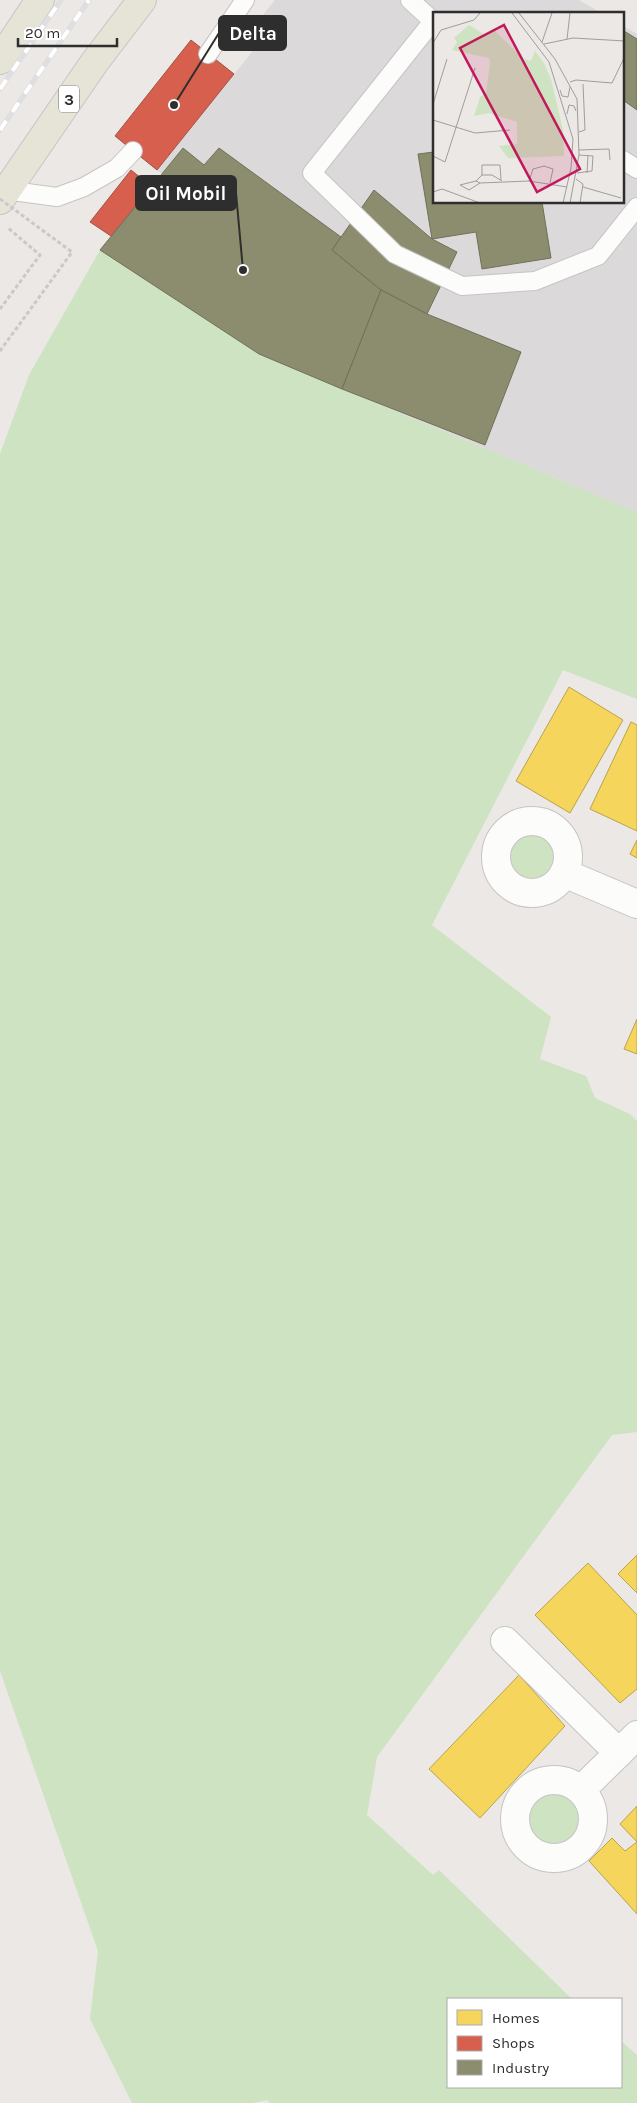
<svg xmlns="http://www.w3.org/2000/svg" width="637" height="2103" font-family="Karla,sans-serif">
<rect width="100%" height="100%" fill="#ebe8e5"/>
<path fill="#dcd9db" d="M275 0H579L603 14H434V202H623V26L637 34V512L259 354 100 250 162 174 157 170 260 42 248 33Z"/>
<g fill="#cde3c1">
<path d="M100 250 259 354 637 512V699L563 670 432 925 551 1017 540 1059 586 1076 595 1098 630 1114 637 1121V1432L612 1435 377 1757 367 1815 433 1875 439 1870 572 1999H448V2087H621V2041L637 2055V2103H270L267 2100 253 2103H132L90 2019 98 1951 0 1671V454L29 375Z"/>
<circle cx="530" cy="858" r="26"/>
<circle cx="553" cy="1820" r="26"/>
</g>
<g fill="#f6d55c" stroke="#baa34e">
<path d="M569 687 623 720 570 813 516 781Z"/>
<path d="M631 722 637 725V831L590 809Z"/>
<path d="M637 840V858L630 854Z"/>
<path d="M637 1019V1054L624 1049Z"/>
<path d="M637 1555V1593L618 1574Z"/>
<path d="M588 1563 637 1615V1689L620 1703 535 1615Z"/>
<path d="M519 1675 565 1726 480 1818 429 1769Z"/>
<path d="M637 1806V1842L620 1824Z"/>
<path d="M612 1838 625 1851 637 1842V1914L589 1861Z"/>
</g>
<g fill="#d6604d" stroke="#a45144">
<path d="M191 40 234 74 157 170 115 136Z"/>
<path d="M131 170 152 187 111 236 90 222Z"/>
</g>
<g fill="#8c8c6e" stroke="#70705b">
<path d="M624 31 637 39V110L623 100Z"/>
<path d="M183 148 204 165 219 148 341 237 332 250 381 290 342 389 259 354 100 250Z"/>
<path d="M434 152V202H542L551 258 482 269 476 232 432 239 418 154Z"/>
<path d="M374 190 432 239 457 252 427 314 381 290 332 250Z"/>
<path d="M381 290 427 314 521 352 485 445 342 389Z"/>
</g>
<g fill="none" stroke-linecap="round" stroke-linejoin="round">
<g stroke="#c6c4c4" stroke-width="20">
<g id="lane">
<path d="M410 0 434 22"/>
<path d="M433 21 312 173 395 254 462 286 535 281 598 256 637 207"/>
<path d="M208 54 245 0"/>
<path d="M623 160 637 169"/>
<path d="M5 190 57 197 84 187 117 168 133 151"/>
</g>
</g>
<g stroke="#c6c4c4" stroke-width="30">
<g id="street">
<circle cx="532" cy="857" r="36"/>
<path d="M564 873 637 904"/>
<path d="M505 1641 619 1753"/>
<circle cx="554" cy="1819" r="39"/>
<path d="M581 1790 637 1735"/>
</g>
</g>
<g stroke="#c6c5c4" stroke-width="30">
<g id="primary">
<path d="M0 60 40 0"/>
<path d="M0 200 94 63 142 0"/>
</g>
</g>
<path stroke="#c9c9c8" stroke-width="3" stroke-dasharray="4 2.5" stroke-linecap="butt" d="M0 309 40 255 8 228"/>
<use href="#lane" stroke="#fcfcfb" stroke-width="18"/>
<use href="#street" stroke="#fcfcfb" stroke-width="28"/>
<use href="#primary" stroke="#e6e4d7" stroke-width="28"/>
<g stroke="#dfdfe1" stroke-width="5.5">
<g id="rail">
<path d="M0 89 61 0"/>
<path d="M0 130 89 0"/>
</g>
</g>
<use href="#rail" stroke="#fff" stroke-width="4" stroke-dasharray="11" stroke-linecap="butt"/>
<path stroke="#c9c9c8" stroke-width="3" stroke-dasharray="4 2.5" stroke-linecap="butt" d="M0 199 72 252 0 351"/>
</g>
<g text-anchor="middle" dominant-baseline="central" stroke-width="5" stroke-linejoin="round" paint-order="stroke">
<rect fill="#fff" stroke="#6d6d6d" stroke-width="1" x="59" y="85.5" width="20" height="27" rx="4"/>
<g font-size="16" font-weight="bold" fill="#2e2e2e">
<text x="69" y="99">3</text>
</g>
</g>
<g transform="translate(433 12)">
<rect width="191" height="191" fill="#ebe8e5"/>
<path d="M36 13 52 23 60 17 91 47 98 49 102 39 111 51 118 67 130 118 131 144 75 146 66 134 84 132V110L56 101 41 104 47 85 53 81 57 51 56 46 19 38 24 30 21 26Z" fill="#cde3c1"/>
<path fill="none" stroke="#9f9e9c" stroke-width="1" d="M79 1 116 50 140 127 138 156 130 191M86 1 122 47 144 87 146 143 137 191M134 27 137 1M109 30 119 1M0 31 8 18 41 8 47 1M111 32 140 26 192 29M137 70 143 68 179 71 192 44M127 78 129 84 135 85 137 75M0 92 14 47M134 102 136 93 141 94 143 99M0 108 42 121 77 118M146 120 152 118 150 72M146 138 176 137 177 148M0 144 12 150 42 56M144 161 159 159 160 144 146 143M154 161 155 143M49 163V153H67L68 168M143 167 150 172 147 191M43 169 49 163H59L69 169M96 169 100 157 111 154 120 157 117 171M47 171 36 178 27 173 43 169 47 171 96 169 134 175M150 175 188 186M0 180 9 177 47 191"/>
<path fill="#c2185b" fill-opacity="0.15" stroke="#c2185b" stroke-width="2.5" d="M71 13 147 157 104 180 27 36Z"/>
<rect width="191" height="191" fill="none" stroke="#2e2e2e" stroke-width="2.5"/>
</g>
<path fill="none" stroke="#2e2e2e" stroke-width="2" d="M174 105L219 33M243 270L236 193"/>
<g fill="#2e2e2e" stroke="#fff" stroke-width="2">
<circle cx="174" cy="105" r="5"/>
<circle cx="243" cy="270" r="5"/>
</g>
<g fill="#2e2e2e" stroke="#2e2e2e" stroke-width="2">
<rect x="219" y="16" width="67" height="34" rx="5"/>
<rect x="136" y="176" width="100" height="34" rx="5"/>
</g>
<g font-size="19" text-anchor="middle" font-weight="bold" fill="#fff">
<text x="253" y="40">Delta</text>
<text x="186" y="200">Oil Mobil</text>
</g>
<rect x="447" y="1998" width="175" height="90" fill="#ffffff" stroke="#ababab"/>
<rect x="457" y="2010" width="25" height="15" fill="#f6d55c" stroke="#ababab"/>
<text x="492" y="2023" font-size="15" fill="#2e2e2e">Homes</text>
<rect x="457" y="2036" width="25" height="15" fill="#d6604d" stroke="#ababab"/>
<text x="492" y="2048" font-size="15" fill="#2e2e2e">Shops</text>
<rect x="457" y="2060" width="25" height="15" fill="#8c8c6e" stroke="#ababab"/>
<text x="492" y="2073" font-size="15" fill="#2e2e2e">Industry</text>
<path d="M18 38v8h99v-8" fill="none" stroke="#2e2e2e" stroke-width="2.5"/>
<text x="25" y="38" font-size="15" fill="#2e2e2e" stroke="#ffffff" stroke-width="4" paint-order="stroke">20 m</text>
</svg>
